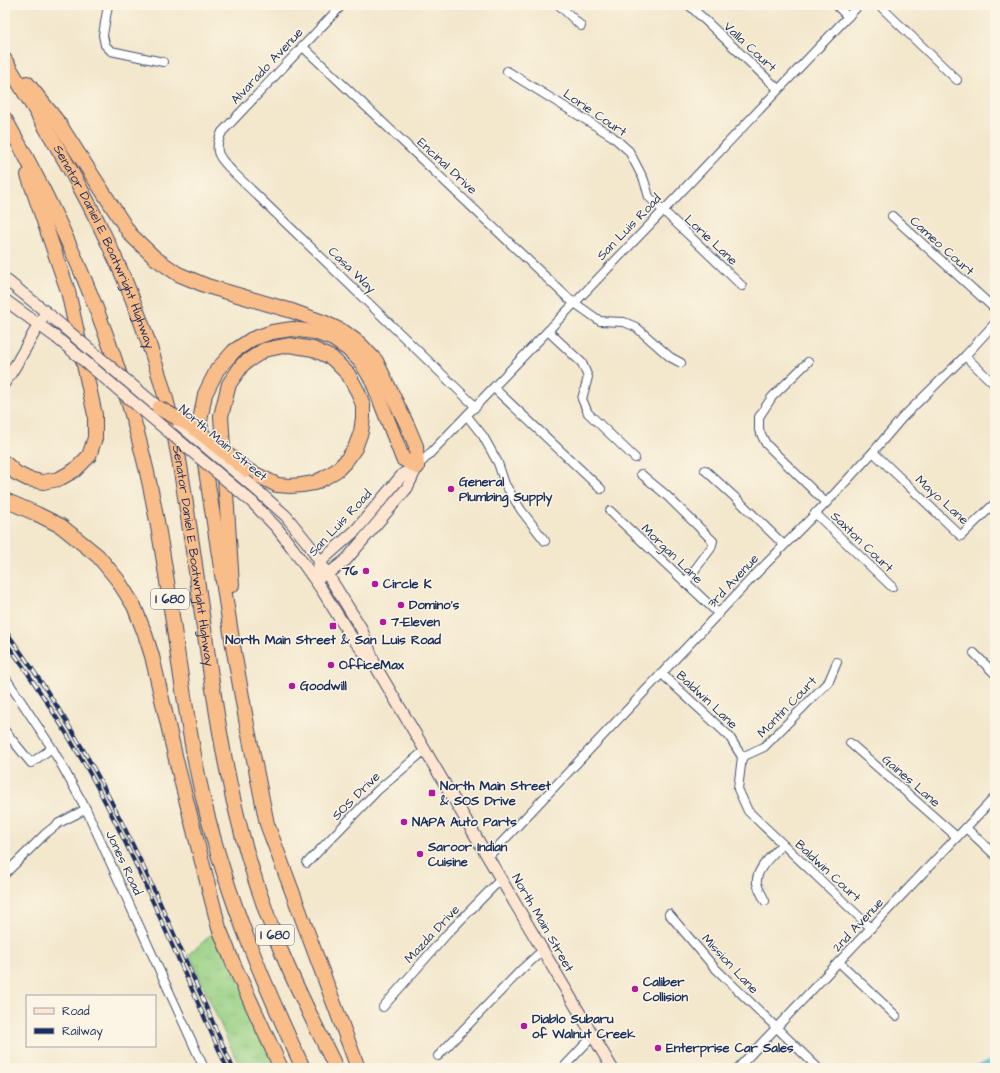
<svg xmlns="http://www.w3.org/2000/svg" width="1000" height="1073" font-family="'Architects Daughter',sans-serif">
<defs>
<pattern id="grass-tufts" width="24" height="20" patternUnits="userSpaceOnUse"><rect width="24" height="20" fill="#98d084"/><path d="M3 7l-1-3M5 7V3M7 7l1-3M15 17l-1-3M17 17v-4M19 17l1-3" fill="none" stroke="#82b374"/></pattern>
</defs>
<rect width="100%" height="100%" fill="#fcf5e5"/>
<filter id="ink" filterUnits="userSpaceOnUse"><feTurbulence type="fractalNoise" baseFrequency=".025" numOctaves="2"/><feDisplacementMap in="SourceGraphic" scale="8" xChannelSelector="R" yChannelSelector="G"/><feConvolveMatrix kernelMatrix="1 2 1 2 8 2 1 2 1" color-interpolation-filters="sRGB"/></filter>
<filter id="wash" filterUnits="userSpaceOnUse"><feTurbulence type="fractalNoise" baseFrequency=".012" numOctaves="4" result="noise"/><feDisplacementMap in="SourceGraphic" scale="16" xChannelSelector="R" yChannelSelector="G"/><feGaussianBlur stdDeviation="0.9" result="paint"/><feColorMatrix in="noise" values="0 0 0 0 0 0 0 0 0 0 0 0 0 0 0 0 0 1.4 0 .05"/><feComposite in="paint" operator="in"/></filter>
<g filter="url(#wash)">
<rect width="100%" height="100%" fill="#f3e7cc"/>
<path fill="url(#grass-tufts)" stroke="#5a8071" d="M219 928 281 1068H240L189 954Z"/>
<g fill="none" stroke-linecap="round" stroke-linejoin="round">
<path stroke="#57bbd5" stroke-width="9" d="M982 1068 995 1063"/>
</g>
</g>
<g filter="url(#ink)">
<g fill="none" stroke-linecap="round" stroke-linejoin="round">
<g stroke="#3b4b6e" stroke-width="10">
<g id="minor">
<path d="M108 5 103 35 105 45 111 51 163 62"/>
<path d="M342 5 222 132C212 153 220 158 234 173L476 407"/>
<path d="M559 5 581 26"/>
<path d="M689 5 778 89"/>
<path d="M836 5 848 17"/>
<path d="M879 5 957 80"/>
<path d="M302 46 569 299 600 321 624 322 636 327 670 357 681 363"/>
<path d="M507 71 612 136 629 151 644 180 649 197 742 286"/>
<path d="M892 216 995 309"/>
<path d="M548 331 582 363 588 377 582 399 588 413 635 458"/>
<path d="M965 356 995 385"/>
<path d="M808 362 772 397 759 417V430L766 444 826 503"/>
<path d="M494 388 601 489"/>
<path d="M467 416 483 436 498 463 505 484 521 510 545 541"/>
<path d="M873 452 961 536 995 503"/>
<path d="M417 467 663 211 859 5"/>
<path d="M705 470 740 502 784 545"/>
<path d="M641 474 665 494 713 541 711 548 685 583"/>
<path d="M610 511 719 614"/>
<path d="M815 513 892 587"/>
<path d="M974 653 995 674"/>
<path d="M662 674 729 736 742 757 738 789 748 811 871 928"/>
<path d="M5 677 52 748 86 809 204 1068"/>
<path d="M5 731 31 763 52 748"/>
<path d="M850 743 957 837"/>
<path d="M742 757 764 747 829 681 837 662"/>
<path d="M966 828 995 855"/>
<path d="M488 857 751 579 826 503 873 452 902 418 965 356 995 323"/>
<path d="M307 863 378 790 425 750"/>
<path d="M5 874 45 834 59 823 86 809"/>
<path d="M765 901C763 896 758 889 757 883 755 869 774 854 782 844"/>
<path d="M669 914 714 967 818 1068"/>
<path d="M839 962 896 1016"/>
<path d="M383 1007 447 934 501 879"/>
<path d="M438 1056 521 970 543 950"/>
<path d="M563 1068 593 1036"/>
<path d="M738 1068 995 797"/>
</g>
</g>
<g stroke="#3b4b6e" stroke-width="13">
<g id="secondary">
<path d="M5 279 51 316"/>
<path d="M5 300 57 338"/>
<path d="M5 382 14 368 46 312"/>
<path d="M250 484 286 516 310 546 361 628 376 667 612 1068"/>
<path d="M252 502 277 528 293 549 322 590 350 635 371 661"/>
<path d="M318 568 320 562 356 530 403 474 417 467"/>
<path d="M321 576 328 574 346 560 407 488 417 467"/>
</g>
</g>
<g stroke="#3b4b6e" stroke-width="16">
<g id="motorway">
<path id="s1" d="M5 60C41 120 79 180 108 243 132 293 151 346 166 399 178 444 184 491 191 537 202 611 211 687 225 760 237 824 255 886 279 946 296 988 317 1028 336 1068"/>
<path d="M27 83 58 122 130 234 155 258 178 274 207 286 292 311 323 322 344 332 360 344 376 361 408 427 416 446 417 467"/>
<path d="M5 119C68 229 117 345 146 468 170 571 177 677 199 780 221 882 259 974 303 1068"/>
<path d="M5 463 16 473 28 479 43 482 59 479 75 470 89 456 95 438V415L68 291 28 175"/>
<path d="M5 500 37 514 61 526 98 556 117 579 134 606 145 634 152 656 177 764 219 928 233 963 281 1068"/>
<path d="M232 585 221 416 229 384 243 364 264 350 289 345 313 349 332 358 348 374 358 392 363 405V418L361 432 355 448 346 461 337 470 324 478 314 483 302 485 290 486 277 485 247 470"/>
<path d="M358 1068 267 824 247 725 233 646 206 471 200 421 205 394 217 370 234 351 252 339 272 332 292 329 314 332 333 339 348 349 361 362 372 380 403 459 417 467"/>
</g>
</g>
<use href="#minor" stroke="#fff" stroke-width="8"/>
<use href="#secondary" stroke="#fde5d0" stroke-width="11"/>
<use href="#motorway" stroke="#f9bd89" stroke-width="14"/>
<g stroke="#1b2f5e" stroke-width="4">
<g id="rail">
<path d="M5 630C39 677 71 726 99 778 149 872 190 971 233 1068"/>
<path d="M5 641C37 685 66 731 93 779 119 827 142 877 164 927 185 974 206 1021 227 1068"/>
</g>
</g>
<use href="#rail" stroke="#fcf5e5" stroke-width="2.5" stroke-dasharray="8" stroke-linecap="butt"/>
<g stroke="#3b4b6e" stroke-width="13" stroke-linecap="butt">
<g id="secondary-bridge">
<path d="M54 319 165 413"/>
<path d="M57 338 252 502"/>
<path d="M179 424 250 484"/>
</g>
</g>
<g stroke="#3b4b6e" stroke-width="16" stroke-linecap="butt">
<path id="motorway-bridge" d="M159 408 193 427 247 470"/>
</g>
<use href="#secondary-bridge" stroke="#fde5d0" stroke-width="11"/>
<use href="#motorway-bridge" stroke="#f9bd89" stroke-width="14"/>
</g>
</g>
<g fill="#b5179e" stroke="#fcf5e5" stroke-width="1.5">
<circle cx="451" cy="489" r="4"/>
<circle cx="366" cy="571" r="4"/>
<circle cx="375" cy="584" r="4"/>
<circle cx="401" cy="605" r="4"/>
<circle cx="383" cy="622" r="4"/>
<rect x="329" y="622" width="8" height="8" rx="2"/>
<circle cx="331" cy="665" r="4"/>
<circle cx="292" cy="686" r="4"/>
<rect x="428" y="789" width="8" height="8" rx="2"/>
<circle cx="404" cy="822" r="4"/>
<circle cx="420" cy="854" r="4"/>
<circle cx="635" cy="989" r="4"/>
<circle cx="524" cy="1026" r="4"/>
<circle cx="658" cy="1048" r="4"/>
</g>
<g text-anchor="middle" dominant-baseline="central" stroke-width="3" stroke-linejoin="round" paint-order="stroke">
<g fill="#fcf5e5" stroke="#5e6a86" stroke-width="1">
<rect x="151" y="589" width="38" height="20" rx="3"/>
<rect x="256" y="925" width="38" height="20" rx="3"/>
</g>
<g font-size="12" font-weight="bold" fill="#1b2f5e">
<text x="170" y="599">I 680</text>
<text x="275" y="935">I 680</text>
</g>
<g font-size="13" fill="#1b2f5e" stroke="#fcf5e5">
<text transform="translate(750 47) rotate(43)">Valla Court</text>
<text transform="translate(267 66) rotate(-47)">Alvarado Avenue</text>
<text transform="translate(595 113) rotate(34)">Lorie Court</text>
<text transform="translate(447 166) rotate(43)">Encinal Drive</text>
<text transform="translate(629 227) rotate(-46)">San Luis Road</text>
<text transform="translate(711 240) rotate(43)">Lorie Lane</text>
<text transform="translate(942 246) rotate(42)">Cameo Court</text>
<text stroke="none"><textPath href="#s1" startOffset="212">Senator Daniel E Boatwright Highway</textPath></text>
<text transform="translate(352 270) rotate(44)">Casa Way</text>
<text transform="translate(223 443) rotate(40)">North Main Street</text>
<text transform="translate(942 500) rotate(42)">Mayo Lane</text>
<text transform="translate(340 523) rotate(-47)">San Luis Road</text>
<text transform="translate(862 542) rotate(44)">Saxton Court</text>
<text transform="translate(672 554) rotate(44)">Morgan Lane</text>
<text stroke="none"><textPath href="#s1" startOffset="536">Senator Daniel E Boatwright Highway</textPath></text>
<text transform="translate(733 581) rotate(-47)">3rd Avenue</text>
<text transform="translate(707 700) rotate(43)">Baldwin Lane</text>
<text transform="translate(787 707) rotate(-46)">Montin Court</text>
<text transform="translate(911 781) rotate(41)">Gaines Lane</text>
<text transform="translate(356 796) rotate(-45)">SOS Drive</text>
<text transform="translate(124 863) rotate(65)">Jones Road</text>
<text transform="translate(828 871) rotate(43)">Baldwin Court</text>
<text transform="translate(543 923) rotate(60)">North Main Street</text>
<text transform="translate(858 925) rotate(-47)">2nd Avenue</text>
<text transform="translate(432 934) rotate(-47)">Mazda Drive</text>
<text transform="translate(730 964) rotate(47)">Mission Lane</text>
</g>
<g font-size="13" font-weight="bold" fill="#1b2f5e" stroke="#fcf5e5" text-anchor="start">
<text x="459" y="482">General<tspan x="459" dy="15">Plumbing Supply</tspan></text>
<text x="358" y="571" text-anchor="end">76</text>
<text x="383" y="584">Circle K</text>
<text x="409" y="605">Domino's</text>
<text x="391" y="622">7-Eleven</text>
<text x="333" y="640" text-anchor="middle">North Main Street &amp; San Luis Road</text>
<text x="339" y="665">OfficeMax</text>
<text x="300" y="686">Goodwill</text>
<text x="440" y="786">North Main Street<tspan x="440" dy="15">&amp; SOS Drive</tspan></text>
<text x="412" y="822">NAPA Auto Parts</text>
<text x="428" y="847">Saroor Indian<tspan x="428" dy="15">Cuisine</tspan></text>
<text x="643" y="982">Caliber<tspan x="643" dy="15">Collision</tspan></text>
<text x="532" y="1019">Diablo Subaru<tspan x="532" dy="15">of Walnut Creek</tspan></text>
<text x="666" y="1048">Enterprise Car Sales</text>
</g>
</g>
<rect width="1000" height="1073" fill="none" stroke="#fcf5e5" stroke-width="20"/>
<rect x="26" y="995" width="130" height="52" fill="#fcf5e5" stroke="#a2a6af"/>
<rect x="34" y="1008" width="20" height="6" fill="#fde5d0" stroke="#a2a6af"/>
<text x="62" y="1015" font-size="12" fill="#1b2f5e">Road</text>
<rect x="34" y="1028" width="20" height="6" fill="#1b2f5e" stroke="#a2a6af"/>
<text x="62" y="1035" font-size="12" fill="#1b2f5e">Railway</text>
</svg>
